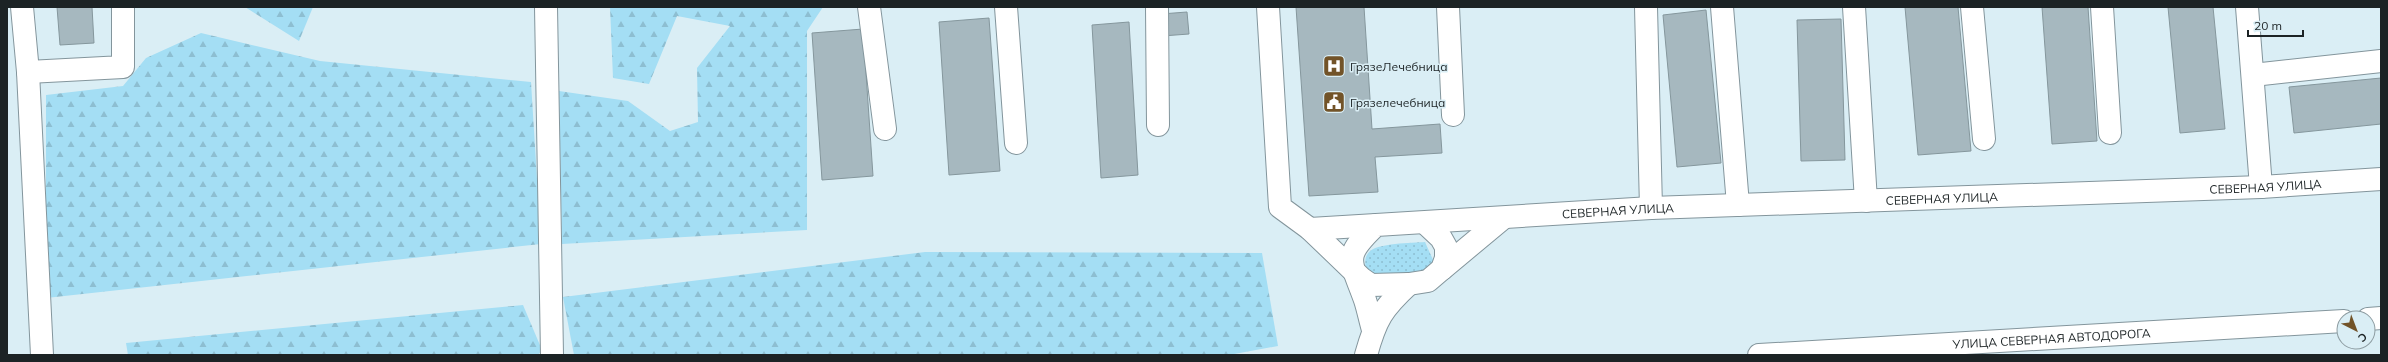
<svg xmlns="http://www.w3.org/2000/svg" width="2388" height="362" font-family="Mulish,sans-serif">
<defs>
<pattern id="grass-dots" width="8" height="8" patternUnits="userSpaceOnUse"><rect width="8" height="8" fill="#a4def4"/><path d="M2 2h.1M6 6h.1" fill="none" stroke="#8dbed1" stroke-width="1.8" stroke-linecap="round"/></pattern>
<pattern id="forest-firs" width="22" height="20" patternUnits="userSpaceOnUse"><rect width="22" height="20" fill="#a4def4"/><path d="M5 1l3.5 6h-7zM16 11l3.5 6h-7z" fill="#8dbed1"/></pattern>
</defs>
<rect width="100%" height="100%" fill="#daeef5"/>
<path fill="url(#grass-dots)" d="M1425 242 1434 262 1426 274 1376 278 1366 270C1365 263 1364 258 1369 252 1377 243 1412 243 1425 242Z"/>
<g fill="url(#forest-firs)">
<path d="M245 7H313L299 41Z"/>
<path d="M610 7H823L807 31V230L562 244 559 91 628 101 670 131 698 122 697 68 730 26 677 16 649 84 613 78Z"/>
<path d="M201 33 320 61 531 82 541 244 46 298V95L123 86 146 58Z"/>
<path d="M925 252 1262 253 1278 346 1229 355H574L563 297Z"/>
<path d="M523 305 542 350 538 355H128L126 343Z"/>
</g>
<g fill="#a6b8bf" stroke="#85979d">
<path d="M57 7H92L94 43 60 45Z"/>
<path d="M1296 7H1364L1372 129 1440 124 1442 153 1375 157 1378 192 1309 196Z"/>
<path d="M1905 7H1958L1971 151 1918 155Z"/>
<path d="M2042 7H2088L2097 141 2052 144Z"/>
<path d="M2168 7H2213L2225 129 2180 133Z"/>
<path d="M1706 10 1721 163 1677 167 1663 15Z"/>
<path d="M1187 12 1189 34 1162 36 1161 14Z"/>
<path d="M989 18 1000 171 949 175 939 22Z"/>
<path d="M1841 19 1845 160 1801 161 1797 20Z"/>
<path d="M1129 22 1138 175 1101 178 1092 25Z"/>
<path d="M863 29 873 176 822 180 812 33Z"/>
<path d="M2381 78V124L2294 133 2289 87Z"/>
</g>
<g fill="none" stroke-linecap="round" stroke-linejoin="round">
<g stroke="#83959c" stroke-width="24">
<g id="minor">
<path d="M22 7 28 72 42 355"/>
<path d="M546 7 552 355"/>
<path d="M869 7 885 129"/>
<path d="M1006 7 1016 143"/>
<path d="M1157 7 1158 125"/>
<path d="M1268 7 1280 207 1310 229 1361 278 1371 285 1409 284 1428 281 1442 269 1446 258V247L1441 238 1425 223"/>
<path d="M1448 7 1453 115"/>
<path d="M1646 7 1651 208"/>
<path d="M1722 7 1738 205"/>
<path d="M1854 7 1866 201"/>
<path d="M1972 7 1984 139"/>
<path d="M2102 7 2110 133"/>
<path d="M2247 7 2261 187"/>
<path d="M28 72 123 67V7"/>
<path d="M2253 75 2381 61"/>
<path d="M1310 229 1376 225"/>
<path d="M1442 269 1502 219"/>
<path id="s1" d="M1373 330C1370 320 1368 309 1365 300 1351 260 1341 258 1376 225L1651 208 2261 187 2381 179"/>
<path d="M1366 355C1376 319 1382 309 1409 284"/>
</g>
</g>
<g stroke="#83959c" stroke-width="24">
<g id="major">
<path d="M2368 319 2381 318"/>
<path id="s2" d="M1759 355 2344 321"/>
</g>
</g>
<use href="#minor" stroke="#fff" stroke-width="22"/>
<use href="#major" stroke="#fff" stroke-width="22"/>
</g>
<defs>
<g id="hospital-square" transform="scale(1.15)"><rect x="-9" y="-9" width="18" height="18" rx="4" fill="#725328" stroke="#daeef5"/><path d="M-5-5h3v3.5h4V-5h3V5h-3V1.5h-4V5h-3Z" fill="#fff"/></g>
<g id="civic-square" transform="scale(1.15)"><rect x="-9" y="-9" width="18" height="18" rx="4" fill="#725328" stroke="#daeef5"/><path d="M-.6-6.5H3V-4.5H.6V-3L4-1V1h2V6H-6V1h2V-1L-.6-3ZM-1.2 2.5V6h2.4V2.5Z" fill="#fff"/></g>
</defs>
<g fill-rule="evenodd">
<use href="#hospital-square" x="1334" y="66"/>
<use href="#civic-square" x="1334" y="102"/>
</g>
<g text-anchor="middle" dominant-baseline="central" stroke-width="3" stroke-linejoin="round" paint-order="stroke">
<g font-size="12" fill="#1c2325" stroke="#daeef5" text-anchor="start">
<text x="1350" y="66">ГрязеЛечебница</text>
<text x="1350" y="102">Грязелечебница</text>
</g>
<g font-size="12" fill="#1c2325" stroke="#daeef5">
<text stroke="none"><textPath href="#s1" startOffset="1007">СЕВЕРНАЯ УЛИЦА</textPath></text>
<text stroke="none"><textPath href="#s1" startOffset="683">СЕВЕРНАЯ УЛИЦА</textPath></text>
<text stroke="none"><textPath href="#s1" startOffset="359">СЕВЕРНАЯ УЛИЦА</textPath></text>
<text stroke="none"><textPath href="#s2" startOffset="293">УЛИЦА СЕВЕРНАЯ АВТОДОРОГА</textPath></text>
</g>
</g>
<rect width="2388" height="362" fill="none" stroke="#1c2325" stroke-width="16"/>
<g transform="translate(2356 330) rotate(138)"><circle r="19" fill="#daeef5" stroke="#8e9da2"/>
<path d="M0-3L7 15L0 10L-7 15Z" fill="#725328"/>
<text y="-6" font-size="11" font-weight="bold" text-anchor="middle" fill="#1c2325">С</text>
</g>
<path d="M2248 30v6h55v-6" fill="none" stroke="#1c2325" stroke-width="2"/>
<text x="2254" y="30" font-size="12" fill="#1c2325" stroke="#daeef5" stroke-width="3" paint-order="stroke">20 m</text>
</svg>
